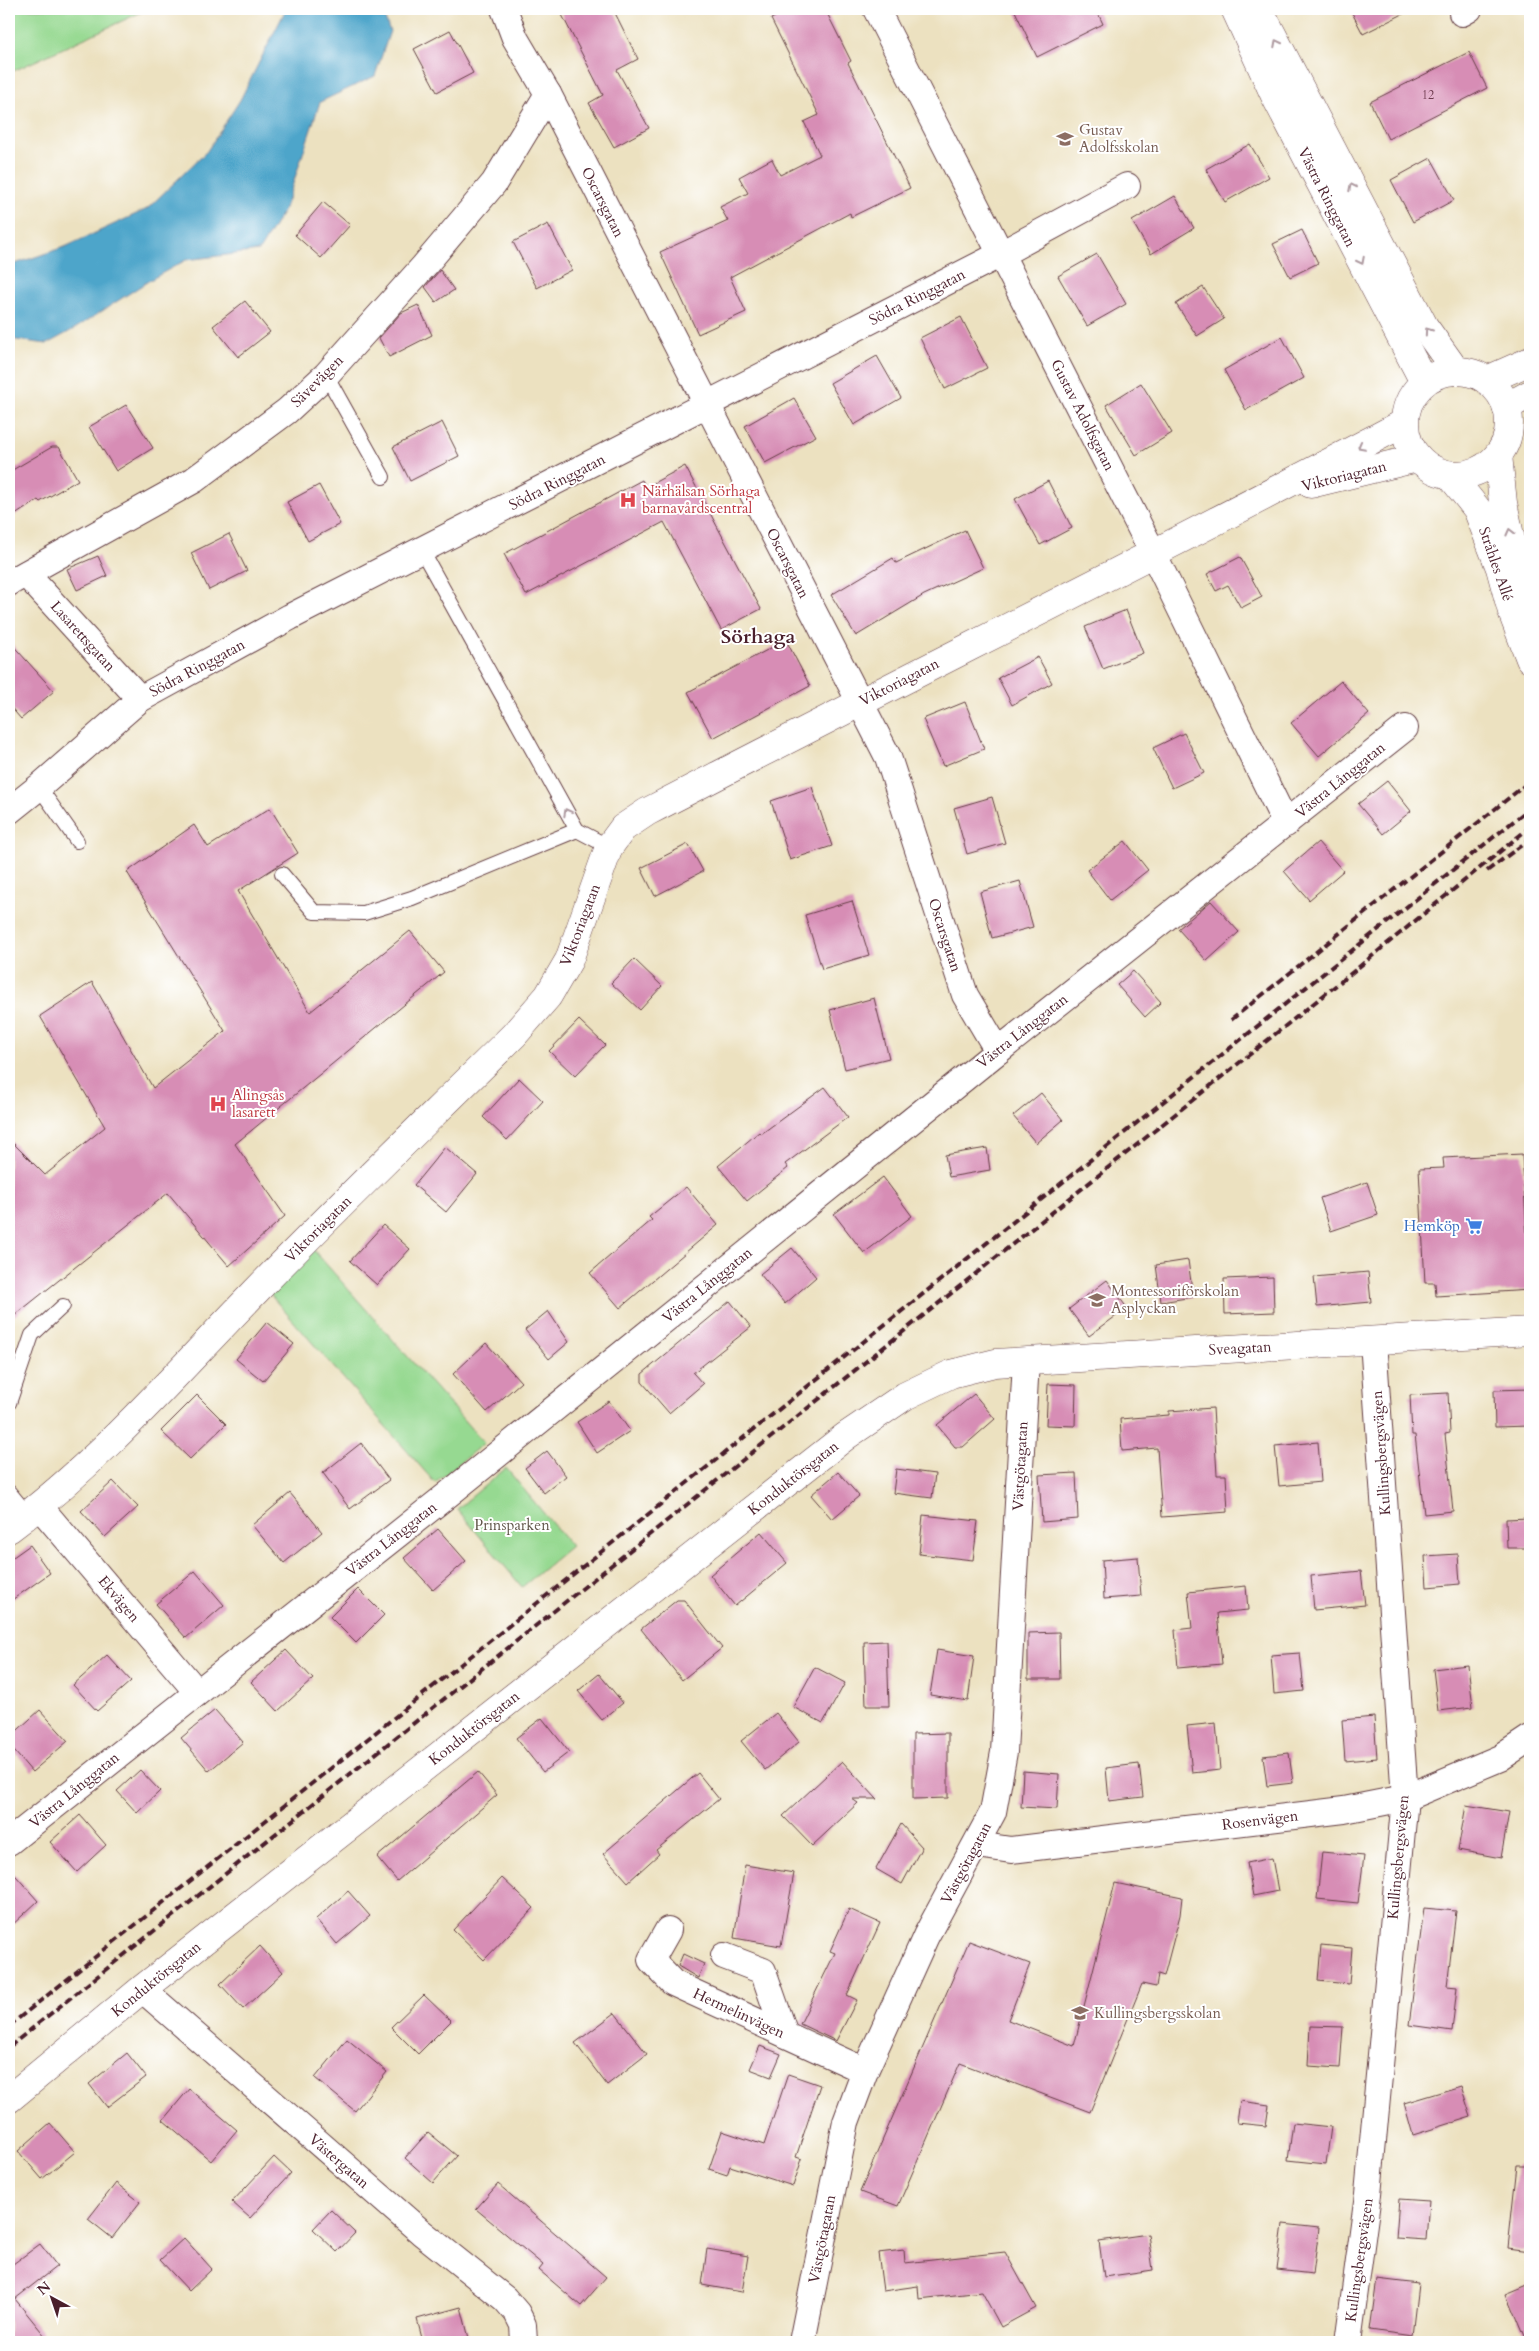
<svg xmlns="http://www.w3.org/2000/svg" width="1539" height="2351" font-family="Cardo,serif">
<rect width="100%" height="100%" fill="#fff"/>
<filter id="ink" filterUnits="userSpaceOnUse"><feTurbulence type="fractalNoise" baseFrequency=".02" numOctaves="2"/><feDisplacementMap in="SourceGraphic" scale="10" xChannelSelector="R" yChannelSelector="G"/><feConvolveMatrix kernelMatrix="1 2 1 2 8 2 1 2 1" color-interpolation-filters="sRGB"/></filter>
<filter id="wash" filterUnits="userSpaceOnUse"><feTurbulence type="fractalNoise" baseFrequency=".0096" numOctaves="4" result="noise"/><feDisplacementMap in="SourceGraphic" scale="20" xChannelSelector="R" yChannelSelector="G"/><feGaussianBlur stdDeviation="1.12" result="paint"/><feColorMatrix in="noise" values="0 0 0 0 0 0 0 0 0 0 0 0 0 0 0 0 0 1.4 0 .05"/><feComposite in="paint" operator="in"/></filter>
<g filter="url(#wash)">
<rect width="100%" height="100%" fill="#ece1c0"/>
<g fill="#96d991" stroke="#707c5e">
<path d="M9 9H148L9 73Z"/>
<path d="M311 1247 484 1443 435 1483 267 1291Z"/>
<path d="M506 1468 571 1546 522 1587 457 1509Z"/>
</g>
<path fill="#4da5ca" stroke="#4c627a" d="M286 9H381L390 31 375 76 320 102 285 208 259 251 186 260 150 280 76 328 47 344 9 339V266L67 246 147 209 207 151 240 100Z"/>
<g id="blocks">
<g fill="#d78db5">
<path d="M559 9H613L638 59 617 70 649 128 614 147 589 103 603 95Z"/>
<path d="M790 9H825L851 61 848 63 910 188 851 217 850 213 730 277 746 312 698 334 660 252 728 221 720 207 748 193 739 177 772 159 780 175 820 155 804 122 819 115 771 19Z"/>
<path d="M1014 9H1096L1103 24 1037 57Z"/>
<path d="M1350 9H1413L1363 34Z"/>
<path d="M450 30 473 73 437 92 414 49Z"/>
<path d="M1469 52 1487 88 1388 139 1370 102Z"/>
<path d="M1250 144 1269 177 1225 202 1206 169Z"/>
<path d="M1431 158 1454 200 1413 222 1391 180Z"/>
<path d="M1175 196 1194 228 1151 254 1132 221Z"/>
<path d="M323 202 350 225 321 258 295 235Z"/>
<path d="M548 224 572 270 537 288 513 242Z"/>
<path d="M1302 230 1318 263 1290 277 1273 244Z"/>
<path d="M1097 254 1126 304 1087 326 1058 276Z"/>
<path d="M440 270 454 290 436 302 425 287Z"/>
<path d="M1203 287 1224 319 1197 336 1176 304Z"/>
<path d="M245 301 270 332 238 357 213 326Z"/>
<path d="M418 305 432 335 389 357 379 338 401 313Z"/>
<path d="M961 317 987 368 945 389 920 338Z"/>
<path d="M1282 337 1304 378 1246 410 1224 370Z"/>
<path d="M877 356 901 398 854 425 830 383Z"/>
<path d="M1141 383 1172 433 1136 455 1106 405Z"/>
<path d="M794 398 816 436 765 463 745 426Z"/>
<path d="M126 405 153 448 116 471 89 427Z"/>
<path d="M442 422 459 456 410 481 393 447Z"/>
<path d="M52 447H59L78 480 40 502 38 500 9 519V472Z"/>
<path d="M685 466 761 609 721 630 664 522 526 595 504 554 642 480 646 487Z"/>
<path d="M1048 481 1072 528 1040 545 1015 499Z"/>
<path d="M319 485 340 524 308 541 287 502Z"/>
<path d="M965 530 983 568 924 595 856 636 831 595 893 558 896 563Z"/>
<path d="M229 534 247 571 209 590 191 553Z"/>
<path d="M98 556 107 576 77 590 67 569Z"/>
<path d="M1240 557 1262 597 1241 608 1228 585 1216 591 1207 574Z"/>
<path d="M1126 610 1143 653 1103 669 1085 627Z"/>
<path d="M786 640 810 686 713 738 688 692Z"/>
<path d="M9 641 54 691 21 719 9 705Z"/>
<path d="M1038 657 1052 683 1012 705 998 678Z"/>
<path d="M1341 681 1369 714 1319 756 1291 723Z"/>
<path d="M965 702 984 749 943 766 923 719Z"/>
<path d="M1184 733 1204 773 1172 788 1153 748Z"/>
<path d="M1387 781 1411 811 1383 834 1358 804Z"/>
<path d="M812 787 832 846 790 860 771 801Z"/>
<path d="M992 797 1005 843 967 854 954 808Z"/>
<path d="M270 808 298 853 238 891 310 1012 410 931 444 972 235 1144 285 1216 229 1266 168 1193 9 1320V1139L45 1175 105 1127 40 1016 92 982 153 1088 225 1031 127 872 194 825 208 847Z"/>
<path d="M1125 841 1148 870 1110 900 1087 870Z"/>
<path d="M1318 842 1343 871 1309 900 1284 871Z"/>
<path d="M688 844 703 871 655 896 641 868Z"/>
<path d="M1020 881 1033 927 992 938 980 892Z"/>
<path d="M852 901 869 955 822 969 805 915Z"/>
<path d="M1211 901 1239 932 1207 961 1178 929Z"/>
<path d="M634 959 662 986 640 1010 611 983Z"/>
<path d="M1133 971 1161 1002 1145 1017 1117 985Z"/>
<path d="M874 998 889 1058 845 1069 830 1010Z"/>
<path d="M579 1020 605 1045 575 1076 549 1051Z"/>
<path d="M519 1078 543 1101 507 1140 483 1117Z"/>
<path d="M825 1087 848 1117 785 1164 788 1168 747 1201 718 1166 759 1132 761 1134Z"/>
<path d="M1041 1093 1063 1120 1036 1143 1013 1116Z"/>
<path d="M445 1147 477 1174 446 1212 414 1185Z"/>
<path d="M987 1148 990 1170 949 1177 945 1155Z"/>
<path d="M1522 1154 1530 1290 1436 1296 1435 1283H1425L1419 1169 1444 1168 1443 1158Z"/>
<path d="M883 1177 912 1216 864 1253 834 1214Z"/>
<path d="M1367 1182 1378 1215 1331 1231 1320 1198Z"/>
<path d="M686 1187 718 1225 620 1308 590 1273 652 1220 649 1217Z"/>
<path d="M383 1225 410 1249 377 1285 350 1261Z"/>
<path d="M792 1248 816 1277 785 1304 760 1274Z"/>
<path d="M1188 1260 1193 1297 1161 1302 1156 1265Z"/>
<path d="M1368 1272 1371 1302 1317 1307 1314 1277Z"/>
<path d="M1273 1277 1274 1312 1225 1314 1224 1279Z"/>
<path d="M1107 1280 1127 1308 1089 1336 1069 1309Z"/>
<path d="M730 1301 751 1327 693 1373 703 1384 669 1413 642 1382V1374Z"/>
<path d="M548 1311 569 1342 549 1359 525 1330Z"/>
<path d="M267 1322 294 1344 263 1381 236 1359Z"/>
<path d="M486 1343 521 1382 487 1412 453 1374Z"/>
<path d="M1048 1384 1076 1385 1075 1426 1046 1425Z"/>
<path d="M1530 1389V1426L1495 1427 1494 1390Z"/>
<path d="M1448 1393 1450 1433 1445 1434 1453 1511 1424 1514 1415 1435H1412L1410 1395Z"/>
<path d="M974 1394 995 1419 963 1447H955L937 1425Z"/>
<path d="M197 1395 226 1424 190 1459 161 1431Z"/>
<path d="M609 1401 630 1431 597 1453 577 1422Z"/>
<path d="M1213 1408 1217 1475H1226L1228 1512 1162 1517 1157 1448 1122 1451 1120 1419 1169 1415V1411Z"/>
<path d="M1318 1442 1321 1482 1279 1486 1275 1446Z"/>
<path d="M361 1443 389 1480 350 1509 323 1473Z"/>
<path d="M547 1451 566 1476 544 1493 525 1468Z"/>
<path d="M896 1469 935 1474 932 1498 893 1493Z"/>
<path d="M838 1472 859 1496 832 1519 811 1495Z"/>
<path d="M1076 1473 1078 1519 1042 1522 1039 1475Z"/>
<path d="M113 1481 138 1507 105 1537 81 1511Z"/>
<path d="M290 1493 322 1532 284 1563 252 1525Z"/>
<path d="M923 1515 978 1521 973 1560 919 1554Z"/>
<path d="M1530 1518V1548H1507L1506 1519Z"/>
<path d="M438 1529 466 1561 433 1590 404 1558Z"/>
<path d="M761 1532 787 1563 735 1606 710 1575Z"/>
<path d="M30 1545 50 1573 9 1602V1560Z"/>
<path d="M1458 1554 1460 1584 1427 1587 1425 1556Z"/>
<path d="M1138 1557 1141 1596 1104 1599 1102 1560Z"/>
<path d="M195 1571 224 1605 186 1638 156 1604Z"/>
<path d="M1361 1571 1365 1605 1314 1610 1311 1576Z"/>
<path d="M1246 1586 1248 1610 1217 1613 1222 1664 1178 1668 1175 1630 1192 1628 1188 1592Z"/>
<path d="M358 1589 384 1615 356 1643 330 1617Z"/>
<path d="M677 1600H684L722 1648 682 1680 641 1629Z"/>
<path d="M1059 1632 1060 1679H1028V1633Z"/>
<path d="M887 1641 889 1706H866L864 1642Z"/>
<path d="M286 1650 313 1679 278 1711 251 1682Z"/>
<path d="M937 1650 974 1656 968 1701 930 1695Z"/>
<path d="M1300 1653 1304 1691 1274 1694 1271 1655Z"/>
<path d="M107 1655 131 1681 97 1711 73 1685Z"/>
<path d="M1468 1665 1473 1707 1438 1711 1433 1669Z"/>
<path d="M815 1667 845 1683 823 1723 793 1707Z"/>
<path d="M599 1674 623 1703 602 1720 578 1691Z"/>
<path d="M40 1710 68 1741 32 1772 9 1745V1738Z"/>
<path d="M215 1710 243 1742 209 1771 181 1738Z"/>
<path d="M776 1713 799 1742 765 1770 741 1741Z"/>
<path d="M1374 1717 1377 1758 1345 1761 1342 1720Z"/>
<path d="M542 1718 569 1752 543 1772 516 1738Z"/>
<path d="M1216 1723 1220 1770 1192 1773 1187 1726Z"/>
<path d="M948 1733V1798L913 1799V1734Z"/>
<path d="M1289 1753 1293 1783 1267 1786 1263 1756Z"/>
<path d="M842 1761 877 1799H852L858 1803 812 1846 783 1816Z"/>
<path d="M1139 1764 1143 1797 1109 1801 1106 1768Z"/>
<path d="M140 1770 160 1791 137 1813 117 1791Z"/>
<path d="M1023 1771 1059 1774 1057 1809 1021 1807Z"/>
<path d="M478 1772 497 1795 397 1881 377 1857Z"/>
<path d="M698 1773 719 1799 656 1850 659 1854 628 1882 603 1854Z"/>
<path d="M1466 1805 1509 1812 1501 1858 1458 1850Z"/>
<path d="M80 1815 106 1845 77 1872 50 1842Z"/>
<path d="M901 1824 922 1847 902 1884 876 1869Z"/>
<path d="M1322 1852 1364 1856 1358 1903 1317 1899Z"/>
<path d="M1272 1858 1278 1891 1253 1896 1247 1863Z"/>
<path d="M745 1865 794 1873 781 1946 734 1938Z"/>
<path d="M9 1868 38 1901 9 1928Z"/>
<path d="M502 1878 534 1908 484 1960 453 1930Z"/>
<path d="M1115 1883 1182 1897 1180 1915 1164 1976 1158 1974 1156 1987 1142 1984 1090 2112 960 2063 898 2206 860 2192 969 1941 1030 1964 1008 2020 1074 2046Z"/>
<path d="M348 1891 370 1916 337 1944 316 1919Z"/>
<path d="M1424 1908 1456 1911 1447 1986 1457 1987 1452 2031 1409 2025Z"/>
<path d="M849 1909 880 1923 847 1995 857 2000 836 2041 800 2024 835 1953 830 1951Z"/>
<path d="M1321 1945 1352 1948 1349 1984 1318 1981Z"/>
<path d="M260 1946 283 1972 243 2009 220 1984Z"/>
<path d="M683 1954 704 1964 698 1978 678 1966Z"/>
<path d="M424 1995 451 2021 418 2054 391 2027Z"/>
<path d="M615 2013 647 2054 607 2085 575 2043Z"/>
<path d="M1310 2026 1343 2027 1340 2068 1308 2066Z"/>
<path d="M347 2039 387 2072 355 2111 315 2078Z"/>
<path d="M760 2046 781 2054 771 2077 750 2069Z"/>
<path d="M127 2053 146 2077 107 2107 89 2084Z"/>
<path d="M788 2074 820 2085 796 2157 802 2159 793 2186 730 2166 727 2175 709 2169 722 2131 764 2145Z"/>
<path d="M1461 2086 1471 2117 1413 2135 1404 2103Z"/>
<path d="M189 2089 237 2130 211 2161 163 2120Z"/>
<path d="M1240 2101 1269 2105 1266 2126 1237 2123Z"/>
<path d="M50 2123 75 2152 42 2179 18 2151Z"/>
<path d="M1293 2123 1331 2127 1326 2164 1288 2160Z"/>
<path d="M428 2132 457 2156 433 2183 405 2158Z"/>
<path d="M274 2157 291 2173 250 2218 232 2202Z"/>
<path d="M1517 2165H1530V2251L1508 2248Z"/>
<path d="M116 2183 140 2202 112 2238 88 2219Z"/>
<path d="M498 2184 606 2277 581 2306 539 2270 543 2265 476 2209Z"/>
<path d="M1399 2199 1429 2201 1426 2240 1396 2238Z"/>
<path d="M331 2210 355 2233 337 2252 313 2229Z"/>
<path d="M1283 2224 1319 2228 1313 2274 1277 2270Z"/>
<path d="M1148 2234 1153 2270 1104 2277 1099 2241Z"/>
<path d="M184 2238 212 2269 189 2291 160 2260Z"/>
<path d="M40 2244 57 2266 15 2299 50 2342H9V2267Z"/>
<path d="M707 2249 748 2256 742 2292 702 2285Z"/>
<path d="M904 2250 905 2263 1005 2252 1036 2308 1001 2327 982 2292 919 2299 918 2286 883 2291 878 2253Z"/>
<path d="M1377 2279 1418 2284 1412 2336 1370 2330Z"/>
<path d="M1530 2284V2342H1526L1506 2294Z"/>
<path d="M461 2307 470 2342H423L417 2319Z"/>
</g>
</g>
</g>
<g filter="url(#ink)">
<use href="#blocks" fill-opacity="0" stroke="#623c41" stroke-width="1"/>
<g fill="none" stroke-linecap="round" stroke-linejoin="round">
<g stroke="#623c41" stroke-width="16">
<g id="lane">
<path d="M326 375 383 477"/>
<path d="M422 551 577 830 609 847"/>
<path d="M39 787 77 841"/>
<path d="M282 874 314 912 364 913 412 898 577 830"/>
<path d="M9 1403 32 1335 63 1306"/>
<path d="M9 1492 28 1515"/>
</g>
</g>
<g stroke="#623c41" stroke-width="28">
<g id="street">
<path d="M504 9 515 38 548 94 888 757 965 995 998 1051"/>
<path d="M876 9 1153 553 1286 824"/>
<path d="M1462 13 1469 9"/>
<path d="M26 574 140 699"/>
<path d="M9 583 194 480 287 411 326 375 424 266 494 183 548 94"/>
<path d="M9 811 39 787 140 699 290 617 1001 254 1127 186"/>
<path d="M40 1507 197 1692"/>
<path d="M9 1842 446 1496 998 1051 1405 728"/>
<path d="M977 1845 1011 1850 1344 1810 1405 1798 1500 1758 1530 1738"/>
<path d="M668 1930 651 1960 673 1983 865 2071"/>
<path d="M724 1956 763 1971 785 2034"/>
<path d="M142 1989 421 2232 505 2299 517 2313 523 2325 524 2342"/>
<path d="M802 2342 846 2122 865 2071 926 1936 993 1812 1004 1752 1026 1361"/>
<path d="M1348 2342 1368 2194 1405 1798 1373 1341"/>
</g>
</g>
<g stroke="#623c41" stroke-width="29">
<g id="secondary">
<path d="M1235 9 1274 94 1424 382"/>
<path d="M1259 9 1424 326 1456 371"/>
<circle cx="1457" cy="423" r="52"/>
<path d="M1487 380 1530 361"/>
<path d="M1506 407 1530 394"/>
<path d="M1498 455 1503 503 1522 591"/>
<path d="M1450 475 1477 509 1500 568 1512 612 1530 659"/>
<path d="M1311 484 1418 458"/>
<path d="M9 1529C101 1461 176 1373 256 1291 340 1204 428 1120 514 1035L548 996 569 960 609 847 623 828 647 812C899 681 1153 556 1404 423"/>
<path d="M9 2099 142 1989 846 1436 905 1396 951 1374 995 1363 1530 1331"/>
</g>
</g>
<use href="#lane" stroke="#fff" stroke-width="14"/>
<use href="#street" stroke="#fff" stroke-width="26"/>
<use href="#secondary" stroke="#fff" stroke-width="28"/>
<g stroke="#4a1f2b" stroke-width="4" stroke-dasharray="8 4" stroke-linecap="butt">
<path d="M1487 871 1530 839"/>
<path d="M1231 1020 1530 781"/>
<path d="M9 2026 1530 808"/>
<path d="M9 2047 1349 975 1530 827"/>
</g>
</g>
<defs><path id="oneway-chevron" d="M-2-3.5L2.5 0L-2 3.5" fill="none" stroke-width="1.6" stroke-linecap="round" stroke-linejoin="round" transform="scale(1.25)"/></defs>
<g stroke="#ae9aa0">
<use href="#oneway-chevron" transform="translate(1277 43) rotate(-117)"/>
<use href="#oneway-chevron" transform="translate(1352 187) rotate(-117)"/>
<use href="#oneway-chevron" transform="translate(1361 261) rotate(63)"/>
<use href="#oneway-chevron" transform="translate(1428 331) rotate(-125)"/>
<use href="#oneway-chevron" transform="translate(1361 446) rotate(152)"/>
<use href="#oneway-chevron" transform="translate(1510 532) rotate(-104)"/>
<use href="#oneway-chevron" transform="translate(567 812) rotate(-118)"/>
</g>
</g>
<defs>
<g id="school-bare" transform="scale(1.35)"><path d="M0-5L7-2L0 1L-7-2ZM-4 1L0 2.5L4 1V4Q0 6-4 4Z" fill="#8d6e63" stroke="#fff" stroke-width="2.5" paint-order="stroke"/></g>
<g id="hospital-bare" transform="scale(1.35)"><path d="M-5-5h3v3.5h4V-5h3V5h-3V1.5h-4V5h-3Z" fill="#e0444e" stroke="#fff" stroke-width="2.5" paint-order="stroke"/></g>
<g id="supermarket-bare" transform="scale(1.35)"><path d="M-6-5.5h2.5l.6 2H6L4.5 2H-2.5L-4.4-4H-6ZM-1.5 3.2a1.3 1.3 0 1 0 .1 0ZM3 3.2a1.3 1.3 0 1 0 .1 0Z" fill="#3f7fe0" stroke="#fff" stroke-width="2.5" paint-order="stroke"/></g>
</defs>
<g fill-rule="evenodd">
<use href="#school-bare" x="1065" y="139"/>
<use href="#hospital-bare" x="628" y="500"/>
<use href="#hospital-bare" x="218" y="1104"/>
<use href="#supermarket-bare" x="1474" y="1226"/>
<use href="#school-bare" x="1097" y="1300"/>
<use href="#school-bare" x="1080" y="2013"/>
</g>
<g text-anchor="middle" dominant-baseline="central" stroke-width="4" stroke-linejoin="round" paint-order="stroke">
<g font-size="12" fill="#6d3a4e">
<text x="1428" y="95">12</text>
</g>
<g font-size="15" fill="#785e54" stroke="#fff" text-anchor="start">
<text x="1079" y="130">Gustav<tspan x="1079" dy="17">Adolfsskolan</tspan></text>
<text x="1111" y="1291">Montessoriförskolan<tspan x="1111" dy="17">Asplyckan</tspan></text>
<text x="1094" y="2013">Kullingsbergsskolan</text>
</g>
<g font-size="15" fill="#4a1f2b" stroke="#fff">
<text transform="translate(1327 197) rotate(63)">Västra Ringgatan</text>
<text transform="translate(603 202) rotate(63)">Oscarsgatan</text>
<text transform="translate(917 297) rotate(-27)">Södra Ringgatan</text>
<text transform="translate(317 381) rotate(-45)">Sävevägen</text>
<text transform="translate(1083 415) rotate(63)">Gustav Adolfsgatan</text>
<text transform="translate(1344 476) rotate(-14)">Viktoriagatan</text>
<text transform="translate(557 482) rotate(-27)">Södra Ringgatan</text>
<text transform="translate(788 563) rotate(63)">Oscarsgatan</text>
<text transform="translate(1496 564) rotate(71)">Stråhles Allé</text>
<text transform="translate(83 636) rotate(48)">Lasarettsgatan</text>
<text transform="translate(197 668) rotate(-28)">Södra Ringgatan</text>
<text transform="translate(899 682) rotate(-27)">Viktoriagatan</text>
<text transform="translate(1340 780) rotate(-39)">Västra Långgatan</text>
<text transform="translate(580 925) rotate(-69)">Viktoriagatan</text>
<text transform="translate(945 935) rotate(72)">Oscarsgatan</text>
<text transform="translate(1022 1031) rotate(-38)">Västra Långgatan</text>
<text transform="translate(318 1229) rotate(-45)">Viktoriagatan</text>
<text transform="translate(707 1285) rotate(-39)">Västra Långgatan</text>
<text transform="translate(1240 1348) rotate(-3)">Sveagatan</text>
<text transform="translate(1381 1453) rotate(-94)">Kullingsbergsvägen</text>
<text transform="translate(1020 1466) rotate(-87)">Västgötagatan</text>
<text transform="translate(793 1478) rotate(-38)">Konduktörsgatan</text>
<text transform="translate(391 1539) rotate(-38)">Västra Långgatan</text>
<text transform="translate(119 1599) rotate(50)">Ekvägen</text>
<text transform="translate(474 1728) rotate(-38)">Konduktörsgatan</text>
<text transform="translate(74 1790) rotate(-39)">Västra Långgatan</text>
<text transform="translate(1260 1820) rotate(-7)">Rosenvägen</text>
<text transform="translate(1398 1857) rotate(-85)">Kullingsbergsvägen</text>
<text transform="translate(966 1863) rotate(-62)">Västgötagatan</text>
<text transform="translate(156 1979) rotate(-39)">Konduktörsgatan</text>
<text transform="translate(739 2013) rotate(25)">Hermelinvägen</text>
<text transform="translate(339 2161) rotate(41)">Västergatan</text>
<text transform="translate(822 2239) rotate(-79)">Västgötagatan</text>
<text transform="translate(1359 2260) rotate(-82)">Kullingsbergsvägen</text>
</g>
<g font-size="15" fill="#be3a42" stroke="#fff" text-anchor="start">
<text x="642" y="491">Närhälsan Sörhaga<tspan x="642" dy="17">barnavårdscentral</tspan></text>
<text x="232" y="1095">Alingsås<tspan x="232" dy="17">lasarett</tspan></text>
</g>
<g font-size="15" fill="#366cbe" stroke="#fff" text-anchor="end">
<text x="1460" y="1226">Hemköp</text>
</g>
<g font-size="15" fill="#61574a" stroke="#fff">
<text x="512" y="1525">Prinsparken</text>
</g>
<g font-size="20" font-weight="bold" fill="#4a1f2b" stroke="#fff">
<text x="758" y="636">Sörhaga</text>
</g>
</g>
<rect width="1539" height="2351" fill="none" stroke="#fff" stroke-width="30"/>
<g transform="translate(52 2298) rotate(320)" stroke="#ffffff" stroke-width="4" paint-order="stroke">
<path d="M0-4L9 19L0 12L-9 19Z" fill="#4a1f2b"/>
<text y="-8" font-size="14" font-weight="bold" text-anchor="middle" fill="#4a1f2b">N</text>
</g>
</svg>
